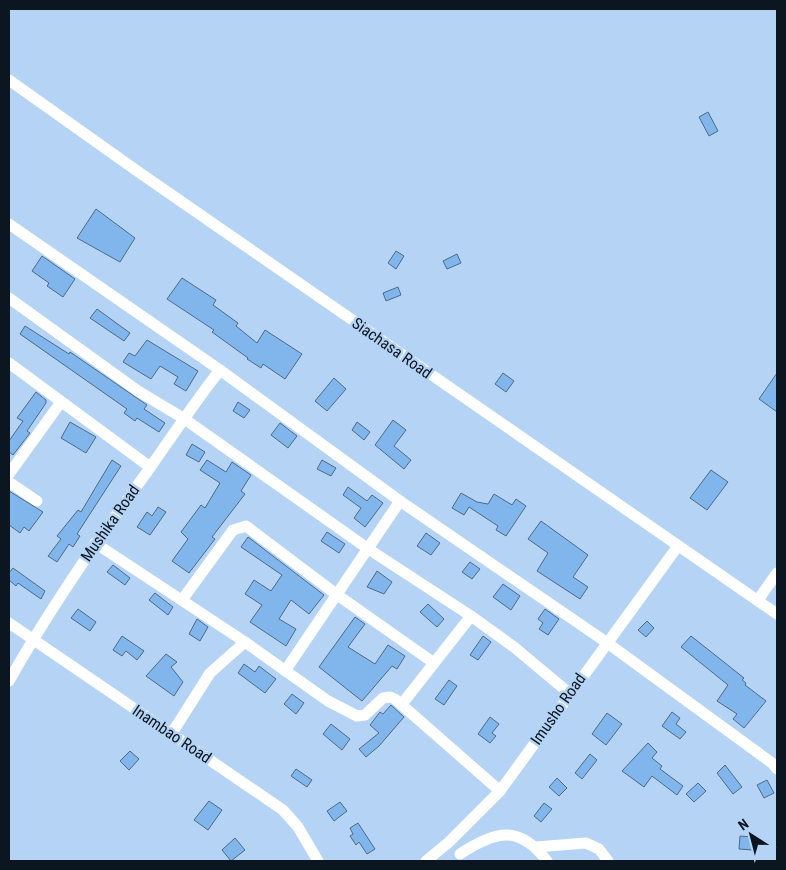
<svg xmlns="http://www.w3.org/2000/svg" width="786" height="870" font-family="'Roboto Condensed',sans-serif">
<rect width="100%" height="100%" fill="#b5d4f5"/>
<g fill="#81b6ed" stroke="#4e6a87">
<path d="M708 112 718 131 709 136 699 117Z"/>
<path d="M96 209 135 238 120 262 77 238Z"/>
<path d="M396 251 404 256 396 269 388 263Z"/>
<path d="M457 254 461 263 447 269 443 261Z"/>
<path d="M42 256 75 279 63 297 47 286 49 283 32 271Z"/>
<path d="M182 278 216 300 213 305 238 323 236 326 257 343 265 330 302 354 285 379 263 364 261 368 247 359 248 358 212 332 214 330 167 299Z"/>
<path d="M398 287 401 295 386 301 383 293Z"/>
<path d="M97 309 130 333 124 341 90 318Z"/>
<path d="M25 326 69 354 70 352 147 405 144 409 165 423 159 432 137 418 135 421 124 413 127 409 20 334Z"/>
<path d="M147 340 198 371 186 391 174 384 178 377 160 366 151 379 123 362 129 353 135 356Z"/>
<path d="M503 373 514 381 506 392 495 384Z"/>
<path d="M777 373V412L759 399Z"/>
<path d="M334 378 346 389 327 411 315 401Z"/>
<path d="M36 392 46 400V403L27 431 30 433 13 455 9 452V441L23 421 17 418Z"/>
<path d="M238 402 250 410 244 418 233 411Z"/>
<path d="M393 420 406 430 394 446 411 460 404 469 375 445Z"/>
<path d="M70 422 96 437 86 453 61 438Z"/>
<path d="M357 422 370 432 364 440 352 430Z"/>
<path d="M280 423 297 436 288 448 271 435Z"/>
<path d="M192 444 205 452 199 462 186 455Z"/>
<path d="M112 460 121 466 77 534 80 536 73 547 69 544 57 562 48 556 61 539 57 536 78 510 81 512Z"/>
<path d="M207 460 226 472 232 462 251 475 241 491 245 494 212 537 215 539 189 573 172 561 188 539 181 532 201 505 205 508 220 483 200 470Z"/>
<path d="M322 460 336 468 331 476 317 469Z"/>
<path d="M711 470 728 482 707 510 690 498Z"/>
<path d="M348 487 367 501 372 495 383 503 365 527 354 518 361 508 343 495Z"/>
<path d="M9 491 43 512 29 531 24 527 20 533 9 525Z"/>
<path d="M461 493 477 502 488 504 494 494 512 505 516 499 526 506 506 536 496 530 498 526 469 507 464 515 452 508Z"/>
<path d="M158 507 166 512 150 535 137 527 147 512 152 516Z"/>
<path d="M541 521 588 555 573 577 588 587 580 599 537 571 548 553 528 539Z"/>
<path d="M327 532 345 544 339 553 321 541Z"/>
<path d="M426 533 440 543 431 555 417 546Z"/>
<path d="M248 537 324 595 309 614 291 600 279 619 296 629 286 646 250 622 262 605 245 594 254 580 271 591 282 575 241 547Z"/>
<path d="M470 562 480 569 472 579 462 572Z"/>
<path d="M113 565 130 578 125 585 107 572Z"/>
<path d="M13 568 45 591 41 599 18 583 16 586 9 580V573Z"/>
<path d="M377 571 392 582 384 594 367 587Z"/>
<path d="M503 584 520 596 511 610 493 597Z"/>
<path d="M155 593 173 607 168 615 149 600Z"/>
<path d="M428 604 444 619 437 627 420 612Z"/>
<path d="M78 609 96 622 90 631 71 618Z"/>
<path d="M545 609 559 619 548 635 539 629 543 623 538 619Z"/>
<path d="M355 617 365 624 348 647 375 664 388 645 405 656 397 669 392 666 362 701 319 667Z"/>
<path d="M197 619 208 627 200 641 189 634Z"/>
<path d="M647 621 654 628 646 637 638 630Z"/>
<path d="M122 636 144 651 137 660 126 651 122 656 113 650Z"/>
<path d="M483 636 491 642 478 660 470 655Z"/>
<path d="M691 636 744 678 742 680 746 683 745 685 766 701 744 728 733 719 737 714 717 701 728 685 681 647Z"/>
<path d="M166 654 177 662 171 667 183 682 174 696 146 676Z"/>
<path d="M244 664 255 672 259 666 276 679 265 693 238 673Z"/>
<path d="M449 680 457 686 444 705 435 699Z"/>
<path d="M292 694 304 703 296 714 284 704Z"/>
<path d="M391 705 404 717 379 746 366 757 359 749 379 733 370 725 380 712 383 714Z"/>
<path d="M672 712 680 718 676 724 686 732 680 739 662 726Z"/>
<path d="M607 713 622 724 606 745 592 734Z"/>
<path d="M490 717 499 724 492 733 496 736 490 743 478 734Z"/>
<path d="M331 724 350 739 342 750 323 734Z"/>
<path d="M648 743 657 752 652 758 662 766 660 769 683 786 677 795 652 776 644 787 622 771Z"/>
<path d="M130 751 139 759 129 770 120 761Z"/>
<path d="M590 754 597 760 582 779 575 773Z"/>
<path d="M725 765 742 787 733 794 717 773Z"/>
<path d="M296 769 312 780 307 787 291 776Z"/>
<path d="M557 778 567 788 559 796 549 787Z"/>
<path d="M767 780 774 793 764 798 757 785Z"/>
<path d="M698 783 706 791 694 802 686 794Z"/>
<path d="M209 801 222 810 208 830 194 820Z"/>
<path d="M340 802 347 811 334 821 327 811Z"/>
<path d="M544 803 552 809 541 822 534 816Z"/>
<path d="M358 823 375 849 367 854 359 842 356 845 350 836 353 834 350 828Z"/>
<path d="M740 836 753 837 752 850 739 849Z"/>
<path d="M235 838 245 850 231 861 222 850Z"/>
</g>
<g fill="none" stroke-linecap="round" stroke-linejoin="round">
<g stroke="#fff" stroke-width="11">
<path d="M9 80 140 173 777 614"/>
<path d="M9 224 220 370 400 501 606 642 772 763 777 769"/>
<path d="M9 298 138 391 183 418 367 548 471 616 514 647 569 693"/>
<path d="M9 363 150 467"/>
<path d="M9 474 61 402"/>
<path d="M9 482 37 501"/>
<path d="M95 543 245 642 328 701 357 716 365 715 383 698 390 697 395 699 500 791"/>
<path d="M182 600 233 530 246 526 336 594 434 663"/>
<path d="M758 600 777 573"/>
<path d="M9 623 283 810 298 827 318 861"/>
<path d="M285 671 400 501"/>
<path d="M9 681C50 608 98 539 147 472 171 438 194 403 220 370"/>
<path d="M402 704 471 616"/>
<path d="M172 733 210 673 245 642"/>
<path d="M536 847 586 843 599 849 608 861"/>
<path d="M460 854C495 831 519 824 547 861"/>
<path d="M426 861 449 842 500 791 678 546"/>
</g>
</g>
<g text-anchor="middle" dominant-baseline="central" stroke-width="5" stroke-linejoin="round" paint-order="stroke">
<g font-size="16" fill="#0b1621" stroke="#b5d4f5">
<text transform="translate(392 348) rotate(35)">Siachasa Road</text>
<text transform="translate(110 523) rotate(-55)">Mushika Road</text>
<text transform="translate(558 709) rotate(-55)">Imusho Road</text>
<text transform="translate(172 734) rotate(34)">Inambao Road</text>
</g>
</g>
<rect width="786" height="870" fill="none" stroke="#0b1621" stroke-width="20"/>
<g transform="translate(751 835) rotate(324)" stroke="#b5d4f5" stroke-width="4" paint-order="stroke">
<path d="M0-4L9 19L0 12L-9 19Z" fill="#0b1621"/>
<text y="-8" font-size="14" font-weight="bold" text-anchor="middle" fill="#0b1621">N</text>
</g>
</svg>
